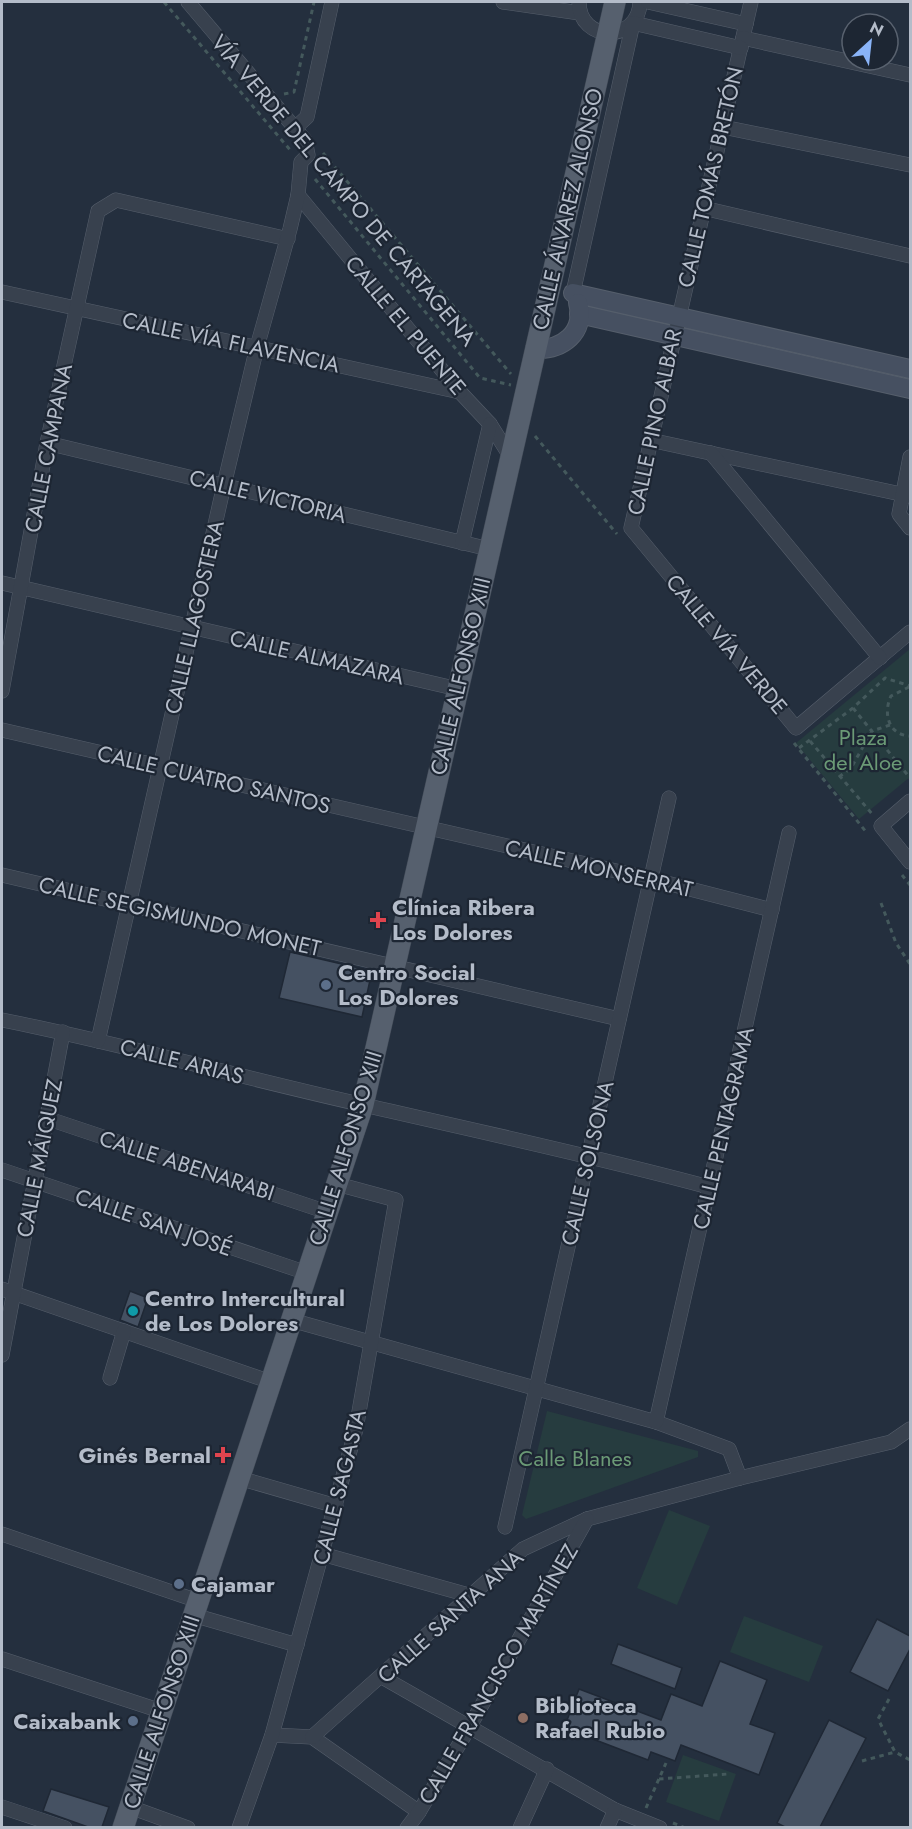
<svg xmlns="http://www.w3.org/2000/svg" width="912" height="1829" font-family="Jost,sans-serif">
<rect width="100%" height="100%" fill="#242f3e"/>
<g fill="#263c3f">
<path d="M910 649V777L859 819 796 743Z"/>
<path d="M547 1411 698 1451V1457L526 1519 522 1515Z"/>
<path d="M669 1510 710 1526 677 1605 637 1588Z"/>
<path d="M744 1616 823 1646 809 1682 730 1652Z"/>
<path d="M683 1755 736 1774 719 1821 666 1802Z"/>
</g>
<g fill="#455162" stroke="#1f2835" stroke-width="1.5">
<path d="M290 952 372 971 362 1017 279 998Z"/>
<path d="M130 1291 148 1298 138 1327 120 1320Z"/>
<path d="M877 1619 910 1636V1649L888 1691 850 1672Z"/>
<path d="M618 1644 682 1668 675 1689 611 1664Z"/>
<path d="M720 1661 767 1680 750 1724 775 1733 759 1775 681 1745 675 1761 651 1752 648 1760 564 1728 579 1689 661 1720 671 1694 702 1706Z"/>
<path d="M829 1720 866 1738 820 1827H785L777 1823Z"/>
<path d="M51 1789 109 1807 102 1827H88L43 1811Z"/>
</g>
<g fill="none" stroke-linecap="round" stroke-linejoin="round">
<g stroke="#565f6c" stroke-width="15">
<g id="street">
<path d="M503 2 580 13"/>
<path d="M579 2C579 43 639 43 640 2"/>
<path d="M648 2 746 24"/>
<path d="M751 2 631 528 796 728 910 632"/>
<path d="M743 38 910 75"/>
<path d="M723 127 910 165"/>
<path d="M295 128 307 117 332 2"/>
<path d="M298 195 460 392 490 424 510 456"/>
<path d="M703 208 910 256"/>
<path d="M2 292 460 392"/>
<path d="M573 293 633 23 741 48"/>
<path d="M650 440 910 496"/>
<path d="M47 443 489 549"/>
<path d="M711 453 880 658"/>
<path d="M910 457 899 514 910 528"/>
<path d="M462 543 490 424"/>
<path d="M2 583 458 689"/>
<path d="M2 691 47 443 98 211 116 200 288 239"/>
<path d="M2 730 651 879 772 910"/>
<path d="M910 801 881 826 910 862"/>
<path d="M2 875 619 1019"/>
<path d="M2 1020C123 1044 243 1078 364 1105 481 1132 594 1156 709 1187"/>
<path d="M98 1041 224 485 257 347 290 229 298 195 301 162 308 155 305 140 188 2"/>
<path d="M46 1118 327 1212"/>
<path d="M2 1170 307 1273"/>
<path d="M2 1289 271 1382"/>
<path d="M291 1320 656 1422 729 1449 740 1478"/>
<path d="M2 1355 63 1032"/>
<path d="M110 1378 124 1331"/>
<path d="M656 1422 789 833"/>
<path d="M239 1478 336 1506"/>
<path d="M505 1527 669 798"/>
<path d="M2 1534 198 1601"/>
<path d="M322 1554 472 1596"/>
<path d="M193 1615 297 1645"/>
<path d="M2 1659 161 1711"/>
<path d="M382 1677 615 1810 660 1828"/>
<path d="M272 1735 312 1737 419 1812"/>
<path d="M312 1737 523 1549 587 1519 740 1478 891 1442 910 1429"/>
<path d="M2 1807 65 1828"/>
<path d="M130 1807 188 1828"/>
<path d="M239 1828 272 1735 356 1429 396 1200 337 1184"/>
<path d="M407 1828 419 1812 470 1726 587 1519"/>
<path d="M520 1828 547 1769"/>
<path d="M607 1828 615 1810"/>
</g>
</g>
<g stroke="#565f6c" stroke-width="20">
<g id="secondary">
<path d="M573 293 910 369"/>
<path d="M579 314 910 389"/>
<path d="M535 349C562 350 586 333 578 303"/>
</g>
</g>
<g stroke="#414a57" stroke-width="22">
<path id="primary" d="M123 1828 363 1105 615 2"/>
</g>
<g stroke="#44595c" stroke-width="3" stroke-dasharray="4.5 4.5" stroke-linecap="butt">
<path d="M164 2 291 151"/>
<path d="M284 94 294 92 314 2"/>
<path d="M323 153 511 374"/>
<path d="M315 179 480 378 511 385"/>
<path d="M535 436 617 534"/>
<path d="M909 687 891 696C883 713 888 735 910 736"/>
<path d="M853 708 910 778"/>
<path d="M810 741 873 815"/>
<path d="M794 743 867 833"/>
<path d="M799 748 853 708 885 678 910 686"/>
<path d="M839 777 851 768 872 731 890 725"/>
<path d="M902 875 910 885"/>
<path d="M881 903 896 943 910 964"/>
<path d="M889 1699 878 1719 895 1752 910 1760"/>
<path d="M862 1761 895 1752"/>
<path d="M659 1779 728 1774"/>
<path d="M646 1808 666 1763"/>
<path d="M673 1823 685 1828"/>
</g>
<use href="#street" stroke="#38414e" stroke-width="14"/>
<use href="#secondary" stroke="#465061" stroke-width="18"/>
<use href="#primary" stroke="#56606e" stroke-width="21"/>
</g>
<g fill="#e0444e" stroke="#1d2633" stroke-width="2">
<path d="M375 911h6v6h6v6h-6v6h-6v-6h-6v-6h6z"/>
<path d="M220 1446h6v6h6v6h-6v6h-6v-6h-6v-6h6z"/>
</g>
<g fill="#5c6f8a" stroke="#1d2633" stroke-width="2">
<circle cx="326" cy="985" r="6"/>
<circle cx="179" cy="1584" r="6"/>
<circle cx="133" cy="1721" r="6"/>
</g>
<circle fill="#0f9aa8" stroke="#1d2633" stroke-width="2" cx="133" cy="1311" r="6"/>
<circle fill="#8d6e63" stroke="#1d2633" stroke-width="2" cx="523" cy="1718" r="6"/>
<g text-anchor="middle" dominant-baseline="central" stroke-width="4.5" stroke-linejoin="round" paint-order="stroke">
<g font-size="22" fill="#b4bcc9" stroke="#1d2633">
<text transform="translate(710 177) rotate(-77)">CALLE TOMÁS BRETÓN</text>
<text transform="translate(344 190) rotate(50)">VÍA VERDE DEL CAMPO DE CARTAGENA</text>
<text transform="translate(567 209) rotate(-77)">CALLE ÁLVAREZ ALONSO</text>
<text transform="translate(406 325) rotate(50)">CALLE EL PUENTE</text>
<text transform="translate(231 342) rotate(12)">CALLE VÍA FLAVENCIA</text>
<text transform="translate(654 422) rotate(-78)">CALLE PINO ALBAR</text>
<text transform="translate(48 448) rotate(-79)">CALLE CAMPANA</text>
<text transform="translate(268 496) rotate(14)">CALLE VICTORIA</text>
<text transform="translate(194 617) rotate(-77)">CALLE LLAGOSTERA</text>
<text transform="translate(727 644) rotate(50)">CALLE VÍA VERDE</text>
<text transform="translate(317 657) rotate(13)">CALLE ALMAZARA</text>
<text transform="translate(460 676) rotate(-77)">CALLE ALFONSO XIII</text>
<text transform="translate(214 779) rotate(13)">CALLE CUATRO SANTOS</text>
<text transform="translate(599 868) rotate(13)">CALLE MONSERRAT</text>
<text transform="translate(180 916) rotate(13)">CALLE SEGISMUNDO MONET</text>
<text transform="translate(182 1061) rotate(14)">CALLE ARIAS</text>
<text transform="translate(723 1128) rotate(-77)">CALLE PENTAGRAMA</text>
<text transform="translate(345 1148) rotate(-73)">CALLE ALFONSO XIII</text>
<text transform="translate(39 1158) rotate(-79)">CALLE MÁIQUEZ</text>
<text transform="translate(587 1163) rotate(-77)">CALLE SOLSONA</text>
<text transform="translate(187 1165) rotate(18)">CALLE ABENARABI</text>
<text transform="translate(154 1222) rotate(19)">CALLE SAN JOSÉ</text>
<text transform="translate(339 1487) rotate(-76)">CALLE SAGASTA</text>
<text transform="translate(450 1616) rotate(-42)">CALLE SANTA ANA</text>
<text transform="translate(498 1674) rotate(-60)">CALLE FRANCISCO MARTÍNEZ</text>
<text transform="translate(161 1712) rotate(-72)">CALLE ALFONSO XIII</text>
</g>
<g font-size="22" fill="#6b9a76" stroke="#1d2633">
<text x="863" y="737">Plaza<tspan x="863" dy="25">del Aloe</tspan></text>
<text x="575" y="1458">Calle Blanes</text>
</g>
<g font-size="22" font-weight="bold" fill="#b4bcc9" stroke="#1d2633" text-anchor="start">
<text x="392" y="907">Clínica Ribera<tspan x="392" dy="25">Los Dolores</tspan></text>
<text x="338" y="972">Centro Social<tspan x="338" dy="25">Los Dolores</tspan></text>
<text x="145" y="1298">Centro Intercultural<tspan x="145" dy="25">de Los Dolores</tspan></text>
<text x="211" y="1455" text-anchor="end">Ginés Bernal</text>
<text x="191" y="1584">Cajamar</text>
<text x="535" y="1705">Biblioteca<tspan x="535" dy="25">Rafael Rubio</tspan></text>
<text x="121" y="1721" text-anchor="end">Caixabank</text>
</g>
</g>
<rect width="912" height="1829" fill="none" stroke="#b4bcc9" stroke-width="6"/>
<g transform="translate(870 42) rotate(27)"><circle r="28" fill="#1d2633" stroke="#59626f" stroke-width="1.5"/>
<path d="M0-4.5L10 22L0 15L-10 22Z" fill="#8ab4f8"/>
<text y="-9" font-size="16" font-weight="bold" text-anchor="middle" fill="#b4bcc9">N</text>
</g>
</svg>
